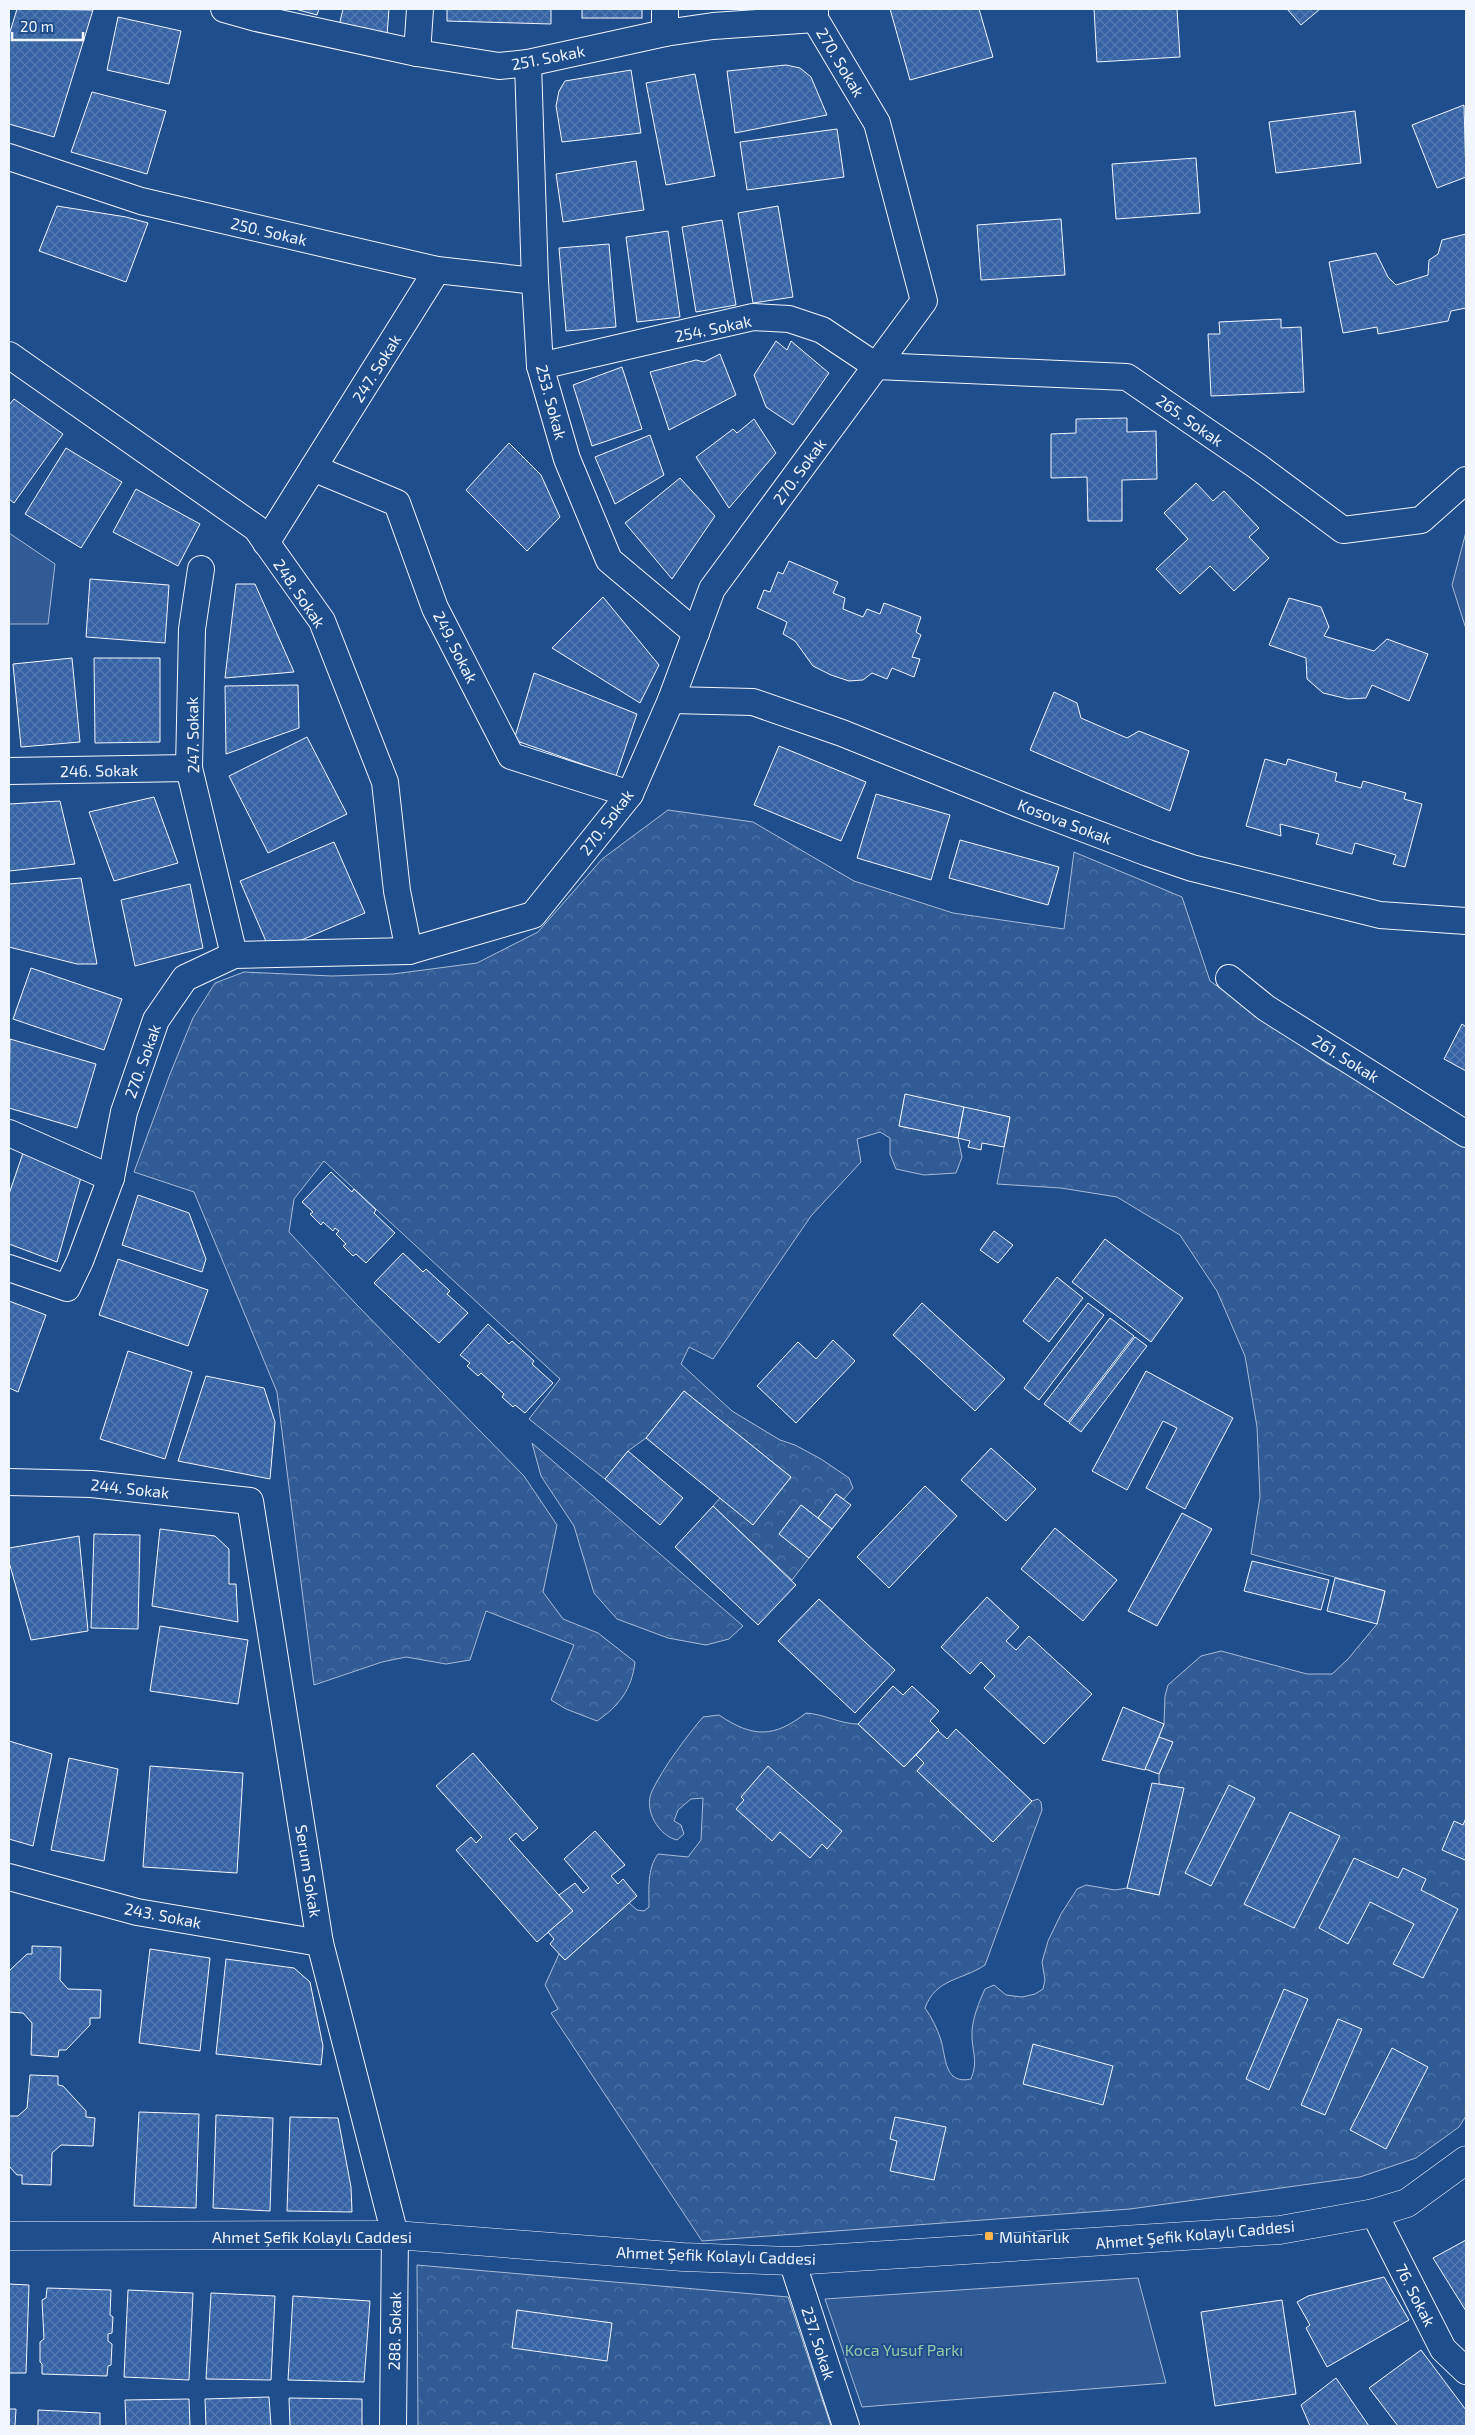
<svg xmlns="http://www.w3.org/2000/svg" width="1475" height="2435" font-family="'Exo 2',sans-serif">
<defs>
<pattern id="forest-crowns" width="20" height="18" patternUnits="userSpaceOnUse" patternTransform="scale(1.25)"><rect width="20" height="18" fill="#305b95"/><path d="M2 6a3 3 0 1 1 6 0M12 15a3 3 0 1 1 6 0" fill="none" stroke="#4e73a5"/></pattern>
<pattern id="building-cross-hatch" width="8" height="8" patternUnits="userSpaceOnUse" patternTransform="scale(1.25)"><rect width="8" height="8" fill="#3563a3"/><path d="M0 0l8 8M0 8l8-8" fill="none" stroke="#537ab1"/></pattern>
</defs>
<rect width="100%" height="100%" fill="#1f4e8c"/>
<g fill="#305b95" stroke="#a8bbd7">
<path d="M1466 532V629L1452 585Z"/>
<path d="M9 533 55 564 48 624H9Z"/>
<path d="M1138 2278 1166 2383 862 2407 825 2299Z"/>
</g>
<g fill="url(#forest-crowns)" stroke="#a8bbd7">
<path d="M668 810 753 822 854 881 953 913 1064 929 1074 852 1182 897 1210 981 1326 1063 1437 1120 1466 1149V2116L1459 2127 1416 2158 1360 2177 1130 2209 702 2241 551 2013 558 2009 545 1985 559 1954 565 1960 629 1903 637 1910 644 1911 649 1907C649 1889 647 1869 658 1854L688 1857 701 1840 703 1798 691 1799 678 1810 674 1821 681 1825 684 1834 677 1840C659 1836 643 1810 652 1791 663 1768 686 1737 703 1717L719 1715C753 1738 774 1738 806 1713 824 1714 840 1724 858 1724L904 1767 916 1755 924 1763 917 1771 993 1842 1032 1801 1038 1799 1041 1802 1042 1810 985 1965C961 1981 936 1978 925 2008 932 2018 937 2028 941 2040 946 2057 944 2085 971 2079 979 2060 971 2050 972 2031 973 2017 979 2002 985 1989L994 1985 1006 1995 1022 1997 1035 1994 1043 1989 1045 1980 1042 1962 1048 1941 1061 1914 1077 1889 1086 1885 1115 1890 1127 1888 1159 1895 1183 1788 1159 1784V1774L1172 1743 1159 1737 1164 1724 1165 1696 1168 1685 1201 1656 1221 1651 1307 1674H1332L1348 1659 1377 1624 1385 1591 1251 1554 1260 1497 1257 1427 1245 1356 1217 1291 1180 1235 1117 1197 1061 1188 997 1184 1010 1117 905 1095 899 1126 958 1138 962 1157 956 1173 924 1175 896 1169 890 1154V1138L880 1132 857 1139 861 1162 811 1216 713 1359 689 1347 681 1364 732 1411 780 1440 795 1445 821 1459 849 1478 853 1488 844 1499 836 1494 818 1518 801 1505 779 1534 809 1558 792 1580 713 1506 720 1498 753 1524 791 1477 684 1391 646 1438 628 1451 605 1479 529 1419 560 1379 324 1161 294 1199 289 1232 356 1304 524 1476 557 1525 543 1592 563 1619 598 1633 635 1662C632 1689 619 1706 597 1721L566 1709 551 1700 574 1645 486 1611 470 1660 446 1664 406 1657 382 1662 314 1685 277 1392 194 1192 134 1172 170 1074 193 1018 215 983 244 972 332 976 393 974 477 963 538 932 602 859Z"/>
<path d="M532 1443 743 1626 729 1639 706 1645 668 1638 617 1619 594 1593 574 1526 541 1476Z"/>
<path d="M417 2265 788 2297 831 2426H418Z"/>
</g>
<g fill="url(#building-cross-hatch)" stroke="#f2f6ff">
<path d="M17 9 93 10 54 137 9 124V35Z"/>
<path d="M295 9H319L317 15Z"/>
<path d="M343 9H389L387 35 339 26Z"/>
<path d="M447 9H551V24L447 21Z"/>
<rect x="582" y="9" width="60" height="9"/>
<path d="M890 9H979L993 57 910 80Z"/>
<path d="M1094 9H1177L1180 57 1097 62Z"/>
<path d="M1287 9H1320L1301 25Z"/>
<path d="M118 17 181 31 169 84 107 70Z"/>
<path d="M786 65 800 68 811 77 827 115 735 133 727 71Z"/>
<path d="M631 70 641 133 562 142 556 106 559 91 565 81Z"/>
<path d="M695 74 715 176 666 185 646 83Z"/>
<path d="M92 92 166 111 147 174 71 152Z"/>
<path d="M1464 105 1466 177 1437 188 1412 125Z"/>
<path d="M1355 111 1361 163 1276 173 1269 122Z"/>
<path d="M837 129 844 177 747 190 740 142Z"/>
<path d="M1196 158 1200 213 1116 219 1112 164Z"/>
<path d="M636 161 644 210 563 222 556 174Z"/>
<path d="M57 206 126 217 148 223 126 282 39 251Z"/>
<path d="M778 206 793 297 753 303 738 213Z"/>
<path d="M1061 219 1065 275 981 280 977 225Z"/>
<path d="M722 220 736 305 696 312 682 227Z"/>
<path d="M668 231 680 317 637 322 626 237Z"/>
<path d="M1466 234V308L1451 311 1448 321 1378 334 1377 327 1343 333 1329 262 1376 253 1388 277 1396 285 1428 275 1429 260 1438 254 1442 240Z"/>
<path d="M609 244 616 327 566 331 559 248Z"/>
<path d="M1281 319V328L1301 327 1304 392 1211 396 1208 334H1220L1219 322Z"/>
<path d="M776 341 787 350 791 341 829 373 793 425 766 407 754 375Z"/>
<path d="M720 354 736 395 669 430 650 372 696 360 704 362Z"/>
<path d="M622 367 642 429 592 446 573 385Z"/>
<path d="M14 399 63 434 14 503 9 499V405Z"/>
<path d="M1127 418V432L1156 431 1157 479 1122 480V521H1088L1087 477 1051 478V434L1076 433V419Z"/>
<path d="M754 419 776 453 729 508 696 457 733 429 737 433Z"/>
<path d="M650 435 664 475 615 504 595 457Z"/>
<path d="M509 443 541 475 560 517 527 551 466 490Z"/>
<path d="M66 448 122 482 81 548 25 514Z"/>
<path d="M680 478 715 516 672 579 625 523Z"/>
<path d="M1196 483 1213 501 1224 491 1259 528 1249 537 1269 558 1234 591 1210 566 1180 594 1156 569 1188 539 1164 513Z"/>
<path d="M136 489 200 524 178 566 113 532Z"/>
<path d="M789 561 838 582 833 593 845 598 843 609 863 617 867 609 880 614 884 603 921 617 916 632 921 635 912 657 920 659 914 677 892 668 887 679 872 673 863 680 849 681 831 675 813 666 795 641 783 634 787 622 757 608 764 590 770 592 778 572 783 574Z"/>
<path d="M90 579 169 585 165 643 86 637Z"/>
<path d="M236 584H255L294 672 225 678Z"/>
<path d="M603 597 659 665 640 703 552 648Z"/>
<path d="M1289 598 1321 607 1329 627 1324 636 1374 651 1387 639 1428 654 1409 701 1372 685 1366 698 1348 699 1323 693 1307 679 1306 658 1269 645Z"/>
<path d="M72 658 80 742 21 747 13 664Z"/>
<path d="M94 658H160V742L95 743Z"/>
<path d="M534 673 637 714 616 776 514 740Z"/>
<path d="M298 685 299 728 226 754 225 686Z"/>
<path d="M1054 692 1077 703 1081 718 1127 738 1139 731 1189 751 1170 811 1030 750Z"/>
<path d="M307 737 347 814 268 853 229 776Z"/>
<path d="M779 746 866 782 841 841 754 805Z"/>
<path d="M1265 759 1286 765 1288 759 1337 773 1335 781 1361 788 1363 781 1406 793 1404 799 1422 804 1405 867 1393 864 1396 855 1355 843 1352 854 1316 844 1319 834 1280 824 1281 836 1246 826Z"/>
<path d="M876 794 950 815 931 880 857 858Z"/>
<path d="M154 797 178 863 114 881 89 812Z"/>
<path d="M60 801 75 864 9 871V804Z"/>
<path d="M960 840 1059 867 1048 905 949 878Z"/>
<path d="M334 842 365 913 271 953 240 881Z"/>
<path d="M81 878 97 964H77L9 947V884Z"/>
<path d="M190 884 203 948 135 966 121 900Z"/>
<path d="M31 968 122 999 104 1050 13 1019Z"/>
<path d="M1462 1024 1466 1027V1071L1444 1059Z"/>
<path d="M10 1039 96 1064 77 1128 9 1108Z"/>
<path d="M905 1094 964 1107 958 1138 899 1126Z"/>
<path d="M964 1107 1010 1117 1004 1147 982 1143 981 1150 968 1147 970 1141 958 1138Z"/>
<path d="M23 1153 82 1174 57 1262 9 1244V1194Z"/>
<path d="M331 1172 352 1192 354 1189 376 1210 374 1213 395 1233 366 1263 356 1254 353 1256 343 1246 346 1244 336 1234 339 1231 335 1228 333 1231 323 1222 321 1225 310 1214 313 1212 302 1202Z"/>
<path d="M138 1195 189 1213 206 1259 202 1272 122 1245Z"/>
<path d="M994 1231 1013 1245 998 1263 980 1250Z"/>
<path d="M1105 1239 1183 1298 1151 1342 1072 1282Z"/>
<path d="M403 1253 423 1272 426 1269 450 1291 447 1294 468 1313 439 1343 374 1283Z"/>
<path d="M118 1259 208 1290 188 1346 99 1315Z"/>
<path d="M1057 1277 1083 1298 1049 1342 1023 1321Z"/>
<path d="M9 1301 46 1315 18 1392 9 1388Z"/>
<path d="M922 1303 1005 1379 975 1411 893 1335Z"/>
<path d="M1088 1303 1104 1315 1039 1400 1024 1388Z"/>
<path d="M1110 1318 1134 1336 1068 1422 1044 1404Z"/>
<path d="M488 1324 509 1344 512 1341 534 1361 532 1364 553 1383 525 1413 515 1405 513 1407 502 1397 504 1394 481 1373 478 1376 467 1366 470 1363 460 1355Z"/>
<path d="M1135 1337 1147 1346 1081 1432 1069 1423Z"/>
<path d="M833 1340 855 1361 796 1423 757 1386 798 1342 816 1359Z"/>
<path d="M128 1351 192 1372 165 1459 100 1439Z"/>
<path d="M1146 1371 1233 1418 1185 1509 1146 1488 1177 1428 1163 1421 1127 1490 1092 1471Z"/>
<path d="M206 1376 264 1388 275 1422 270 1479 178 1461Z"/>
<path d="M684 1391 791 1477 753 1525 646 1438Z"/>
<path d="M991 1448 1036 1489 1006 1521 961 1480Z"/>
<path d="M628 1451 683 1498 660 1525 605 1479Z"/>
<path d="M925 1486 957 1516 889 1588 857 1557Z"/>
<path d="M836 1494 851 1505 832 1529 818 1518Z"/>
<path d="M801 1505 832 1529 809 1558 779 1534Z"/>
<path d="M713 1506 796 1585 758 1625 675 1547Z"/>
<path d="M1182 1513 1212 1529 1157 1626 1128 1611Z"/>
<path d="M1055 1528 1117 1580 1083 1621 1021 1569Z"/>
<path d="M160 1529 215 1536 229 1549V1584H236L238 1622 152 1606Z"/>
<path d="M94 1534 140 1535 138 1629 91 1628Z"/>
<path d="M79 1536 88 1631 31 1640 9 1562V1548Z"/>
<path d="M1252 1561 1329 1580 1321 1610 1244 1591Z"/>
<path d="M1335 1578 1385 1591 1377 1624 1327 1611Z"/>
<path d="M987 1597 1019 1627 1006 1641 1016 1650 1029 1636 1092 1694 1044 1744 984 1688 995 1676 981 1662 970 1674 941 1647Z"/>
<path d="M819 1599 895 1670 855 1713 778 1641Z"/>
<path d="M160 1626 248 1640 238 1704 150 1691Z"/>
<path d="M893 1686 903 1695 912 1686 939 1711 930 1721 939 1730 904 1767 858 1724Z"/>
<path d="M1123 1707 1164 1724 1145 1770 1102 1760Z"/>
<path d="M956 1729 1032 1801 993 1842 917 1771 924 1763 916 1755 938 1731 947 1739Z"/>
<path d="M1159 1737 1173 1742 1159 1774 1145 1769Z"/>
<path d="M9 1741 52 1754 33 1846 9 1839Z"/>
<path d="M473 1753 538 1828 523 1841 516 1833 509 1839 573 1911 537 1942 456 1850 471 1837 476 1843 482 1837 436 1786Z"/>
<path d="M69 1758 118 1769 104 1861 51 1850Z"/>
<path d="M150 1766 243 1773 237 1873 143 1867Z"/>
<path d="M768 1766 842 1831 827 1849 822 1844 810 1858 780 1832 772 1841 736 1809 744 1800 741 1797Z"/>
<path d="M1152 1783 1184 1788 1159 1895 1127 1888Z"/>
<path d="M1229 1785 1255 1798 1211 1886 1185 1873Z"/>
<path d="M1290 1812 1340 1836 1294 1928 1244 1904Z"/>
<path d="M1466 1818V1858L1465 1860 1442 1850 1454 1821 1463 1825Z"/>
<path d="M595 1831 625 1865 611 1876 618 1884 623 1879 637 1896 565 1960 550 1944 554 1939 548 1932 573 1911 559 1895 575 1883 583 1893 589 1888 564 1859Z"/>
<path d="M1354 1858 1398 1878 1403 1868 1426 1879 1421 1890 1458 1909 1423 1978 1393 1964 1414 1924 1370 1902 1348 1944 1319 1928Z"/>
<path d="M32 1946 61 1947 60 1980 68 1989 101 1990 100 2018H90V2025L66 2050H59L58 2057 31 2055 32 2023 23 2013 9 2012V1971L27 1954H32Z"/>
<path d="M150 1949 210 1958 200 2051 139 2043Z"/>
<path d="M226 1959 294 1968 310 1982 323 2046 321 2065 216 2054Z"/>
<path d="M1284 1989 1308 1999 1269 2090 1246 2079Z"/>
<path d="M1338 2019 1362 2029 1325 2115 1301 2105Z"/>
<path d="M1033 2044 1113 2066 1103 2105 1023 2084Z"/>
<path d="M1392 2048 1428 2067 1386 2149 1350 2130Z"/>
<path d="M30 2075 58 2076V2085L63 2086 86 2111V2117L95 2118 93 2146 61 2145 52 2153 51 2185 22 2184V2175H17L9 2166V2116H18L27 2108Z"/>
<path d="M139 2112 199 2114 196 2208 134 2206Z"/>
<path d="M216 2115 273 2118 270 2211 213 2208Z"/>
<path d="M290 2117 338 2118 351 2187 352 2212 287 2211Z"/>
<path d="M895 2117 946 2127 934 2180 890 2171 897 2141 890 2139Z"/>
<path d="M1466 2240V2311L1433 2258Z"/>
<path d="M1384 2277 1409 2320 1327 2367 1306 2328 1310 2325 1297 2302 1308 2296Z"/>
<path d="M9 2284 29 2285 26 2373H9Z"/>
<path d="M47 2288 111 2290 110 2315 113 2317 112 2333 108 2334V2341L112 2344 111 2365 108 2366 107 2376 42 2374V2364L40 2362V2342L44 2339 42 2300 46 2298Z"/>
<path d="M128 2290 193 2293 189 2380 124 2377Z"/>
<path d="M211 2293 275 2296 271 2380 206 2379Z"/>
<path d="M293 2296 370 2301 364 2382 288 2380Z"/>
<path d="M1282 2300 1296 2394 1215 2406 1201 2312Z"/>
<path d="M517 2310 612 2323 607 2361 512 2348Z"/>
<path d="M1421 2350 1466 2410V2426H1398L1369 2388Z"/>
<path d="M1336 2378 1369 2426H1310L1301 2405Z"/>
<path d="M269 2397 271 2426H206L205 2399Z"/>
<path d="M289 2398 362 2399V2426H290Z"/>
<path d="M189 2399 190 2426H126L125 2400Z"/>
<path d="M9 2409H16L15 2426H9Z"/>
<path d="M38 2410 100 2413V2426H38Z"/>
</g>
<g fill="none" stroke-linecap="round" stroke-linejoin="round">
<g stroke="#f2f6ff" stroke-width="28">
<g id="minor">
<path d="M224 9 256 18 417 53 499 66 528 63 665 33 713 26 815 19"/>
<path d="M665 9V33"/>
<path d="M417 53 420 9"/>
<path d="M528 63 535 281 540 366 567 459 609 560 696 633"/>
<path d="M9 157 141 201 437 270 535 281"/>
<path d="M9 355 256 528 322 621 385 782 397 891 409 951"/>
<path d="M540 366 753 317 789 319 822 330 876 366 1127 377 1257 466 1343 530 1421 520 1466 480"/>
<path d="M313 468 397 503 435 608 511 756 630 794"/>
<path d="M266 543 437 270"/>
<path d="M201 569 192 629 189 768 234 955"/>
<path d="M671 700 753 702 842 733 1021 805 1148 853 1192 868 1380 915 1466 921"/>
<path d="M9 771 189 768"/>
<path d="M1229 978 1266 1008 1466 1134"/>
<path d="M9 1133 111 1178"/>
<path d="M9 1268 67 1288 80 1261 111 1178 124 1112 156 1020 185 978 234 955 409 951 533 915 630 794 671 700 712 589 924 301 877 123 815 19V9"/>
<path d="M9 1482 91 1484 250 1501 320 1943 395 2235 393 2426"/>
<path d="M9 1877 137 1912 320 1943"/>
<path d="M1374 2213 1443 2349 1466 2371"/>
<path d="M792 2261 846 2426"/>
</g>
</g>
<g stroke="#f2f6ff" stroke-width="29">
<path id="major" d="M9 2236 395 2235 683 2257 792 2261 1280 2230 1374 2213 1407 2203 1466 2160"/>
</g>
<use href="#minor" stroke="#1f4e8c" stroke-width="26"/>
<use href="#major" stroke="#1f4e8c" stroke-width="28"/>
</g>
<rect fill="#ffb74d" stroke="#1f4e8c" stroke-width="2" x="984" y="2231" width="10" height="10" rx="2.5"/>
<g text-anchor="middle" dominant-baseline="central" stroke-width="4" stroke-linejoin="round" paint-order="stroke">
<g font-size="16" fill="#f2f6ff" stroke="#1f4e8c">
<text transform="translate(548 57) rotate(-11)">251. Sokak</text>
<text transform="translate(841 62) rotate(59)">270. Sokak</text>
<text transform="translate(269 231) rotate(13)">250. Sokak</text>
<text transform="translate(713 328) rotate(-12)">254. Sokak</text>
<text transform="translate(376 368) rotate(-58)">247. Sokak</text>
<text transform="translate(552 402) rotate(75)">253. Sokak</text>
<text transform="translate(1190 420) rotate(35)">265. Sokak</text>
<text transform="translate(799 471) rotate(-54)">270. Sokak</text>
<text transform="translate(300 593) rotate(56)">248. Sokak</text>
<text transform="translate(456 647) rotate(63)">249. Sokak</text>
<text transform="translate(192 735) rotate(-91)">247. Sokak</text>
<text transform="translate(99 770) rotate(-1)">246. Sokak</text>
<text transform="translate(1065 821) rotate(21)">Kosova Sokak</text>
<text transform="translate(606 822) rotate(-53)">270. Sokak</text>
<text transform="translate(1346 1058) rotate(32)">261. Sokak</text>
<text transform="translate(142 1061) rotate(-70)">270. Sokak</text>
<text transform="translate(130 1488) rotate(6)">244. Sokak</text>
<text transform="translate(309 1871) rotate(81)">Serum Sokak</text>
<text transform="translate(163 1915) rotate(11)">243. Sokak</text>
<text transform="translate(1195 2234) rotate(-5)">Ahmet Şefik Kolaylı Caddesi</text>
<text x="312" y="2236">Ahmet Şefik Kolaylı Caddesi</text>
<text transform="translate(716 2255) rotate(2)">Ahmet Şefik Kolaylı Caddesi</text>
<text transform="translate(1416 2295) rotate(63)">76. Sokak</text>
<text transform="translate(394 2331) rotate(-89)">288. Sokak</text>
<text transform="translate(819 2343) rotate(72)">237. Sokak</text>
</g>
<g font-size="16" fill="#f2f6ff" stroke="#1f4e8c" text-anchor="start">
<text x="999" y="2236">Muhtarlık</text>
</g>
<g font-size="16" fill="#97c8a6" stroke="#1f4e8c">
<text x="904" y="2349">Koca Yusuf Parkı</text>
</g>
</g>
<rect width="1475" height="2435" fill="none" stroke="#f2f6ff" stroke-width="20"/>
<path d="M12 32v8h71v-8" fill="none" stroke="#f2f6ff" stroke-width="2.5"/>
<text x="20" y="32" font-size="15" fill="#f2f6ff" stroke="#1f4e8c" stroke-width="4" paint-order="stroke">20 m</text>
</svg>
